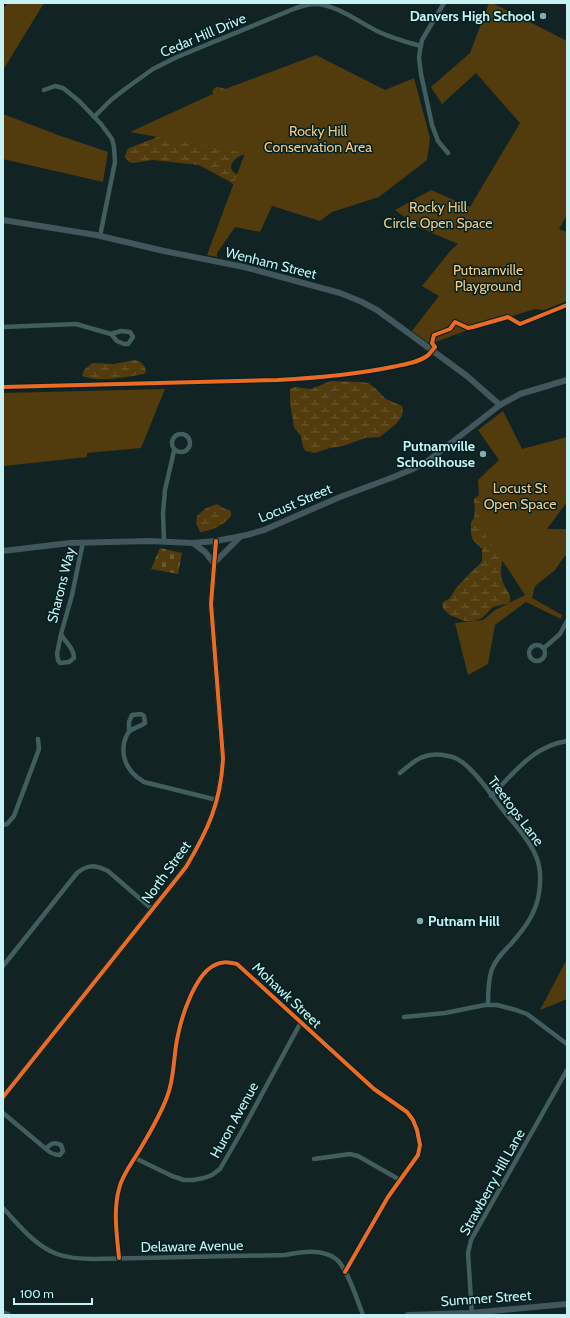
<svg xmlns="http://www.w3.org/2000/svg" width="570" height="1318" font-family="Cabin,sans-serif">
<defs>
<pattern id="wetland-marsh" width="20" height="14" patternUnits="userSpaceOnUse"><rect width="20" height="14" fill="#523c0d"/><path d="M1 5h8M5 5V1M11 12h8M15 12V8" fill="none" stroke="#695931"/></pattern>
<pattern id="cemetery-stones" width="16" height="16" patternUnits="userSpaceOnUse"><rect width="16" height="16" fill="#523c0d"/><path d="M2 7V4a2 2 0 0 1 4 0v3zM10 15v-3a2 2 0 0 1 4 0v3z" fill="#695931"/></pattern>
</defs>
<rect width="100%" height="100%" fill="#122324"/>
<g fill="url(#wetland-marsh)">
<path d="M216 87H219L225 89 246 154C232 157 223 171 242 176L238 190 232 183 199 165 153 160 132 163 129 162 125 157 127 150 129 148 155 138 217 99 212 91Z"/>
<path d="M135 360C142 362 145 365 146 372L144 374C125 377 101 383 82 376L84 370 92 363 113 364Z"/>
<path d="M331 381 360 382 368 383 375 388 386 399 402 406 403 409 402 416 396 424 380 437 365 438 343 446 330 448 314 453 306 451 303 447 301 436 294 427 290 403V389L294 387 311 389Z"/>
<path d="M502 445 504 556C500 565 500 577 504 585 507 591 511 594 510 601L509 603 493 607 482 618 474 621H464L450 615 443 609 442 603 450 598 456 588 473 570 478 566 482 561V549C470 537 471 539 471 522 477 517 474 507 474 499L484 491 498 486Z"/>
<path d="M217 504 223 508 231 511V516C224 525 212 531 200 532L196 523 197 516 206 508Z"/>
</g>
<path fill="url(#cemetery-stones)" d="M160 548 182 553 178 574 151 569Z"/>
<g fill="#523c0d">
<path d="M6 3H44L3 70V6Z"/>
<path d="M489 3H492L567 41V215L559 229 567 232V301L544 310 535 309 468 330 430 344 412 331 439 296 422 286 451 250 458 244 418 227 395 210 431 190 470 207 520 123 476 73 442 104 431 87 470 53Z"/>
<path d="M316 55 385 90 414 78 430 138 427 160 379 197 332 212 320 221 272 206 260 232 235 227 217 253V257L207 255 245 153 130 132 217 92Z"/>
<path d="M3 114 58 135 108 152 103 182 3 159Z"/>
<path d="M165 389 141 448 87 453V457L4 466 3 459V393Z"/>
<path d="M503 411 522 449 567 437V502L547 529H567V555L564 557 555 570 535 586 532 598 562 615 561 619 526 602 495 625 488 664 468 675 455 623 483 620 495 610 525 595 481 528 478 480 499 460 478 430Z"/>
<path d="M567 959V999L540 1010Z"/>
</g>
<g fill="none" stroke-linecap="round" stroke-linejoin="round">
<path stroke="#021439" stroke-width="1.5" d="M3 7 7 3"/>
<g stroke="#415d5e" stroke-width="4.5">
<path d="M444 3 422 40 420 50 419 58 421 74 432 125 438 141 448 153"/>
<path d="M44 90 55 86 63 88 79 101 101 124 112 139 114 147 115 162 100 236"/>
<path d="M94 117 111 100 125 89 153 69 177 57 296 8C302 6 308 4 315 4 335 4 359 22 377 31 391 38 406 42 421 46"/>
<path d="M3 327 76 324 111 334 117 341 124 344H128L133 337 130 332 121 331 111 334"/>
<circle cx="181" cy="443" r="9"/>
<path d="M164 542 163 513 165 490 174 451"/>
<path d="M61 634C65 642 74 648 74 658L69 662 60 663 58 660 57 654 61 634 72 595 83 542"/>
<circle cx="537" cy="653" r="8"/>
<path d="M544 648 560 634 567 621"/>
<path d="M129 731V722L132 715 141 714 144 716 145 723C140 727 132 728 129 732 126 735 125 740 124 743 121 761 129 773 144 782L217 800"/>
<path d="M400 773C416 759 426 751 448 756 456 757 464 763 469 768 482 780 492 796 503 810 514 824 528 838 535 854 541 866 541 880 539 893 536 914 524 929 510 945 503 952 496 959 492 969 488 980 488 993 488 1005"/>
<path d="M491 796C514 773 533 746 567 741"/>
<path d="M3 825 7 824 14 816 39 749 38 739"/>
<path d="M3 966 77 873C88 864 95 865 108 871L152 909"/>
<path d="M404 1017 445 1013 485 1005H497L516 1010 527 1014 567 1044"/>
<path d="M3 1113 46 1149C50 1153 54 1155 60 1155L63 1151 61 1145C54 1141 50 1144 46 1149"/>
<path d="M135 1158 172 1176 184 1180H193L204 1178 212 1175 220 1169 243 1129 301 1022"/>
<path d="M314 1159 350 1154 358 1156 400 1180"/>
<path d="M3 1208C19 1225 35 1246 57 1254 68 1258 81 1259 94 1259L285 1255C301 1252 322 1248 336 1259 347 1267 358 1302 363 1315"/>
<path d="M119 1258C117 1236 113 1211 119 1189 122 1175 132 1163 139 1151 149 1134 160 1116 167 1097 175 1078 173 1055 178 1035 182 1015 195 976 213 966 221 961 228 962 237 964L374 1089 407 1112 413 1120 417 1130 420 1145 418 1155 388 1197 345 1272"/>
<path d="M472 1315 468 1253 471 1240 567 1070"/>
</g>
<g stroke="#41575c" stroke-width="6">
<path d="M3 220 96 235 164 251 244 267 340 293 362 302 377 310 467 376 500 405"/>
<path d="M193 543 205 552 214 563 240 537"/>
<path d="M3 551 70 543 149 541 193 543 216 541 247 535 264 530 340 497 391 478 413 469 429 460 500 405 520 394 567 380"/>
<path d="M3 1097 186 867C208 830 221 802 223 758L211 604 216 541"/>
<path d="M3 1313 8 1315"/>
<path d="M408 1315 471 1313 567 1304"/>
</g>
<g stroke="#012021" stroke-width="6">
<g id="cycleway">
<path d="M3 387 278 380C317 378 353 375 392 367 403 365 417 363 427 356 430 354 432 350 435 347L432 343 434 335 450 329 455 322 468 328 473 327 508 317 520 324 567 305"/>
<path d="M3 1097 186 867C208 830 221 802 223 758L211 604 216 541"/>
<path d="M119 1258C117 1236 113 1211 119 1189 122 1175 132 1163 139 1151 149 1134 160 1116 167 1097 175 1078 173 1055 178 1035 182 1015 195 976 213 966 221 961 228 962 237 964L374 1089 407 1112 413 1120 417 1130 420 1145 418 1155 388 1197 345 1272"/>
</g>
</g>
<use href="#cycleway" stroke="#ed6a23" stroke-width="4"/>
</g>
<g fill="#87aaab" stroke="#012021" stroke-width="1.5">
<circle cx="543" cy="16" r="4"/>
<circle cx="483" cy="454" r="4"/>
<circle cx="420" cy="921" r="4"/>
</g>
<g text-anchor="middle" dominant-baseline="central" stroke-width="3" stroke-linejoin="round" paint-order="stroke">
<g font-size="14" font-weight="bold" fill="#c6f2f3" stroke="#012021" text-anchor="end">
<text x="535" y="16">Danvers High School</text>
<text x="475" y="446">Putnamville<tspan x="475" dy="16">Schoolhouse</tspan></text>
<text x="428" y="921" text-anchor="start">Putnam Hill</text>
</g>
<g font-size="14" fill="#c6f2f3" stroke="#012021">
<text transform="translate(203 35) rotate(-23)">Cedar Hill Drive</text>
<text transform="translate(271 263) rotate(14)">Wenham Street</text>
<text transform="translate(295 503) rotate(-23)">Locust Street</text>
<text transform="translate(61 585) rotate(-76)">Sharons Way</text>
<text transform="translate(516 811) rotate(53)">Treetops Lane</text>
<text transform="translate(166 872) rotate(-54)">North Street</text>
<text transform="translate(287 995) rotate(43)">Mohawk Street</text>
<text transform="translate(234 1120) rotate(-61)">Huron Avenue</text>
<text transform="translate(492 1182) rotate(-61)">Strawberry Hill Lane</text>
<text transform="translate(192 1246) rotate(-1)">Delaware Avenue</text>
<text transform="translate(486 1298) rotate(-4)">Summer Street</text>
</g>
<g font-size="14" fill="#f6ca84" stroke="#012021">
<text x="318" y="131">Rocky Hill<tspan x="318" dy="16">Conservation Area</tspan></text>
<text x="438" y="207">Rocky Hill<tspan x="438" dy="16">Circle Open Space</tspan></text>
<text x="488" y="270">Putnamville<tspan x="488" dy="16">Playground</tspan></text>
<text x="520" y="488">Locust St<tspan x="520" dy="16">Open Space</tspan></text>
</g>
</g>
<rect width="570" height="1318" fill="none" stroke="#c6f2f3" stroke-width="8"/>
<path d="M14 1298v6h78v-6" fill="none" stroke="#c6f2f3" stroke-width="2"/>
<text x="20" y="1298" font-size="12" fill="#c6f2f3" stroke="#012021" stroke-width="3" paint-order="stroke">100 m</text>
</svg>
